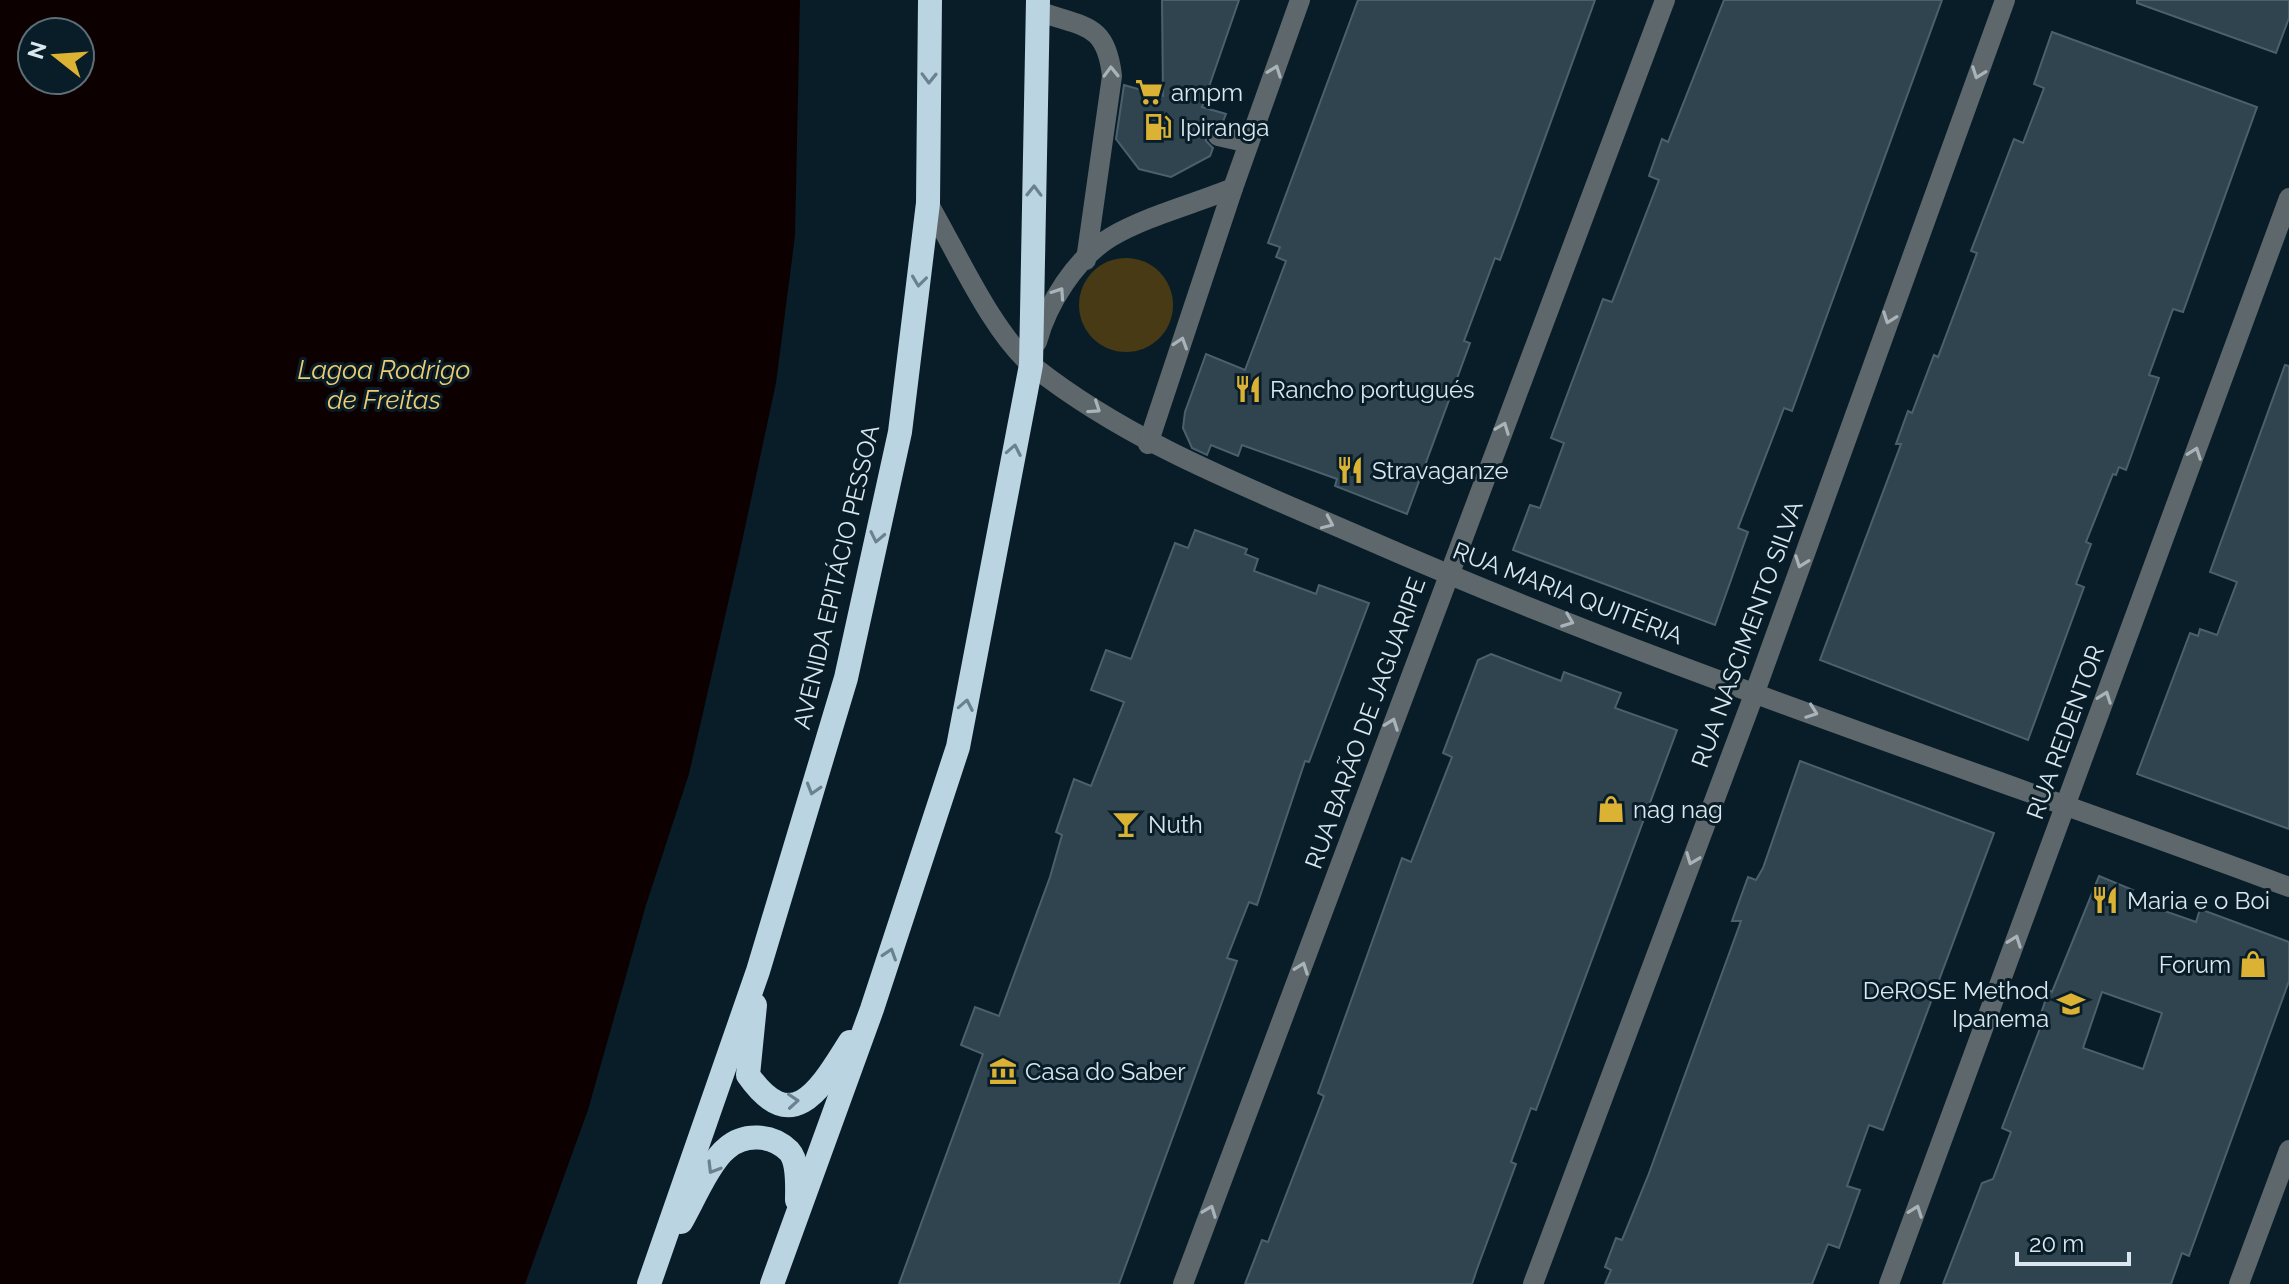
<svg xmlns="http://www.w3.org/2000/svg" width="2289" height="1284" font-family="Raleway,sans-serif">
<rect width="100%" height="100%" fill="#091d28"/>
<circle fill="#473a14" cx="1126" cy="305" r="47"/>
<path fill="#0d0000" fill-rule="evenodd" d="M0 0H800L795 236 776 383 740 551 689 774 646 905 588 1110 525 1284H0ZM32 32H80V80H32Z"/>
<g fill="#304450" stroke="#4a606c" stroke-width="2" fill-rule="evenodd">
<path d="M1162 0H1239L1202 107 1226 114 1222 124H1213L1206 132V141L1213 148 1210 156 1171 177 1139 169 1116 139 1124 85 1163 96Z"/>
<path d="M1358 0H1595L1518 212 1500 260 1495 258 1464 341 1470 343 1407 514 1335 486 1337 479 1242 445 1238 456 1211 445 1207 455 1192 448 1183 428 1185 412 1206 354 1245 370 1286 261 1276 257 1280 247 1268 243Z"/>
<path d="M1724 0H1942L1792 411 1784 408 1738 528 1748 532 1715 625 1513 550 1530 505 1540 508 1564 443 1551 438 1603 299 1612 302 1659 180 1649 176 1662 139 1668 142Z"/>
<path d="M2137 0H2289V18L2276 53 2137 3Z"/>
<path d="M2052 32 2257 107 2183 312 2173 309 2149 375 2159 378 2126 470 2119 467 2116 475 2113 474 2086 542 2091 544 2076 584 2084 587 2028 740 1820 660 1901 444H1896L1908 411 1912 413 1934 355 1938 357 1977 253 1971 251 2014 139 2023 143 2044 88 2034 84Z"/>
<path d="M2285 365 2289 366V829L2137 774 2190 633 2198 636 2200 629 2217 635 2237 582 2210 572Z"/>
<path d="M1195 530 1247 549 1245 554 1258 559 1254 571 1316 594 1319 585 1369 603 1309 762 1305 761 1257 905 1249 902 1227 958 1237 961 1119 1284H899L983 1054 961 1045 975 1007 999 1016 1050 877 1062 835 1056 832 1074 779 1091 786 1124 702 1091 690 1106 650 1131 659 1175 543 1188 548Z"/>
<path d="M1491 654 1561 681 1564 672 1621 693 1615 708 1677 730 1536 1110 1531 1108 1511 1162 1516 1164 1477 1269 1472 1284H1245L1262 1240 1268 1242 1324 1096 1318 1093 1402 858 1411 862 1452 757 1443 753 1478 660Z"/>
<path d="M1800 761 1994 833 1883 1130 1869 1125 1847 1186 1860 1190 1839 1248 1828 1244 1812 1284H1605L1611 1270 1605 1267 1616 1238 1622 1240 1648 1176 1741 921H1732L1748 877 1756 880 1763 868Z"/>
<path d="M2099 876 2133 890 2130 899 2196 922 2200 909 2289 942V981L2189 1256 2182 1253 2171 1284H1943L1982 1183 1993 1179 2011 1132 2002 1128 2042 1023 2038 1022 2049 990 2052 992ZM2102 992 2162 1013 2143 1069 2083 1048Z"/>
</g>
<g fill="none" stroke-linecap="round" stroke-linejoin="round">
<g stroke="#5d676c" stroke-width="20">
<path d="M1038 11C1084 28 1106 22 1112 76L1086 260"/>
<path d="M1218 136 1249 143"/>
</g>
<g stroke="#5d676c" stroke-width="20">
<path d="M928 203C956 250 993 335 1034 367 1133 445 1252 489 1366 539 1667 671 1982 772 2289 887"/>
<path d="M1037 342C1047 304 1076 258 1111 237 1147 216 1194 204 1233 188"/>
<path d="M1148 444 1233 188 1300 0"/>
<path d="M1183 1284 1665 0"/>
<path d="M1533 1284 1755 692 2005 0"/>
<path d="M1889 1284 2289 198"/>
<path d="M2239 1284 2289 1150"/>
</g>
<g stroke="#bbd4e2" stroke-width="24">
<path d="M755 1005 748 1075C794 1141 823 1084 850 1042"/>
<path d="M681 1222C692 1203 710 1161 727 1148 744 1133 772 1134 789 1151 799 1162 797 1186 797 1200"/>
<path d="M649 1284 758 971 846 678 900 432 928 203 930 0"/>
<path d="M772 1284 872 1009 958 747 1031 365 1038 0"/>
</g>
</g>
<defs><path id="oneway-chevron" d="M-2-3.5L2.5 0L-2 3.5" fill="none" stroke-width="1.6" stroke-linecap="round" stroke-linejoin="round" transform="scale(2)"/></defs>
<g stroke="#a8b4ba">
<use href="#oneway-chevron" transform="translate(1275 71) rotate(-70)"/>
<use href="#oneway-chevron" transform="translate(1111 72) rotate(-91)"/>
<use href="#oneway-chevron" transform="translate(1978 73) rotate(110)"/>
<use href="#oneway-chevron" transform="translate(1059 293) rotate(-56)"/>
<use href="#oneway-chevron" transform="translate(1889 318) rotate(110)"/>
<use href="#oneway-chevron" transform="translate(1181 343) rotate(-72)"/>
<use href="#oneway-chevron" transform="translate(1095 408) rotate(34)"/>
<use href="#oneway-chevron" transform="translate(1503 428) rotate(-69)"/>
<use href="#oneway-chevron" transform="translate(2195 453) rotate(-70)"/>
<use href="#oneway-chevron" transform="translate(1328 523) rotate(24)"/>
<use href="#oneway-chevron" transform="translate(1801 562) rotate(110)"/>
<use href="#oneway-chevron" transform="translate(1568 621) rotate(21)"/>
<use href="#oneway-chevron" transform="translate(2105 697) rotate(-70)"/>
<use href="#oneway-chevron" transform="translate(1812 712) rotate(20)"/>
<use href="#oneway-chevron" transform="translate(1392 724) rotate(-70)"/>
<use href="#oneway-chevron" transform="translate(1692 859) rotate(111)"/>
<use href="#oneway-chevron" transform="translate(2015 941) rotate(-70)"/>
<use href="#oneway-chevron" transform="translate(1302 968) rotate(-70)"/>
<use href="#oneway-chevron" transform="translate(1210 1211) rotate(-69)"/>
<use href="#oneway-chevron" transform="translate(1916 1211) rotate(-70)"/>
</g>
<g stroke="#6b828e">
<use href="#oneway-chevron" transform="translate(929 78) rotate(91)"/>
<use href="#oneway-chevron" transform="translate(1034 191) rotate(-89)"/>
<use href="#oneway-chevron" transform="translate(919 281) rotate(97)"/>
<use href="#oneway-chevron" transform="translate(1014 450) rotate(-79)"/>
<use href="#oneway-chevron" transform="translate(877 537) rotate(102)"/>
<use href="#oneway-chevron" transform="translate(966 705) rotate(-79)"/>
<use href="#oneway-chevron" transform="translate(813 789) rotate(107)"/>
<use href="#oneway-chevron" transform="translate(890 954) rotate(-72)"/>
<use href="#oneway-chevron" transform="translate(793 1101) rotate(-4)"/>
<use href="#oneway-chevron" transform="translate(713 1168) rotate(121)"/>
</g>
<defs>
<g id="supermarket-bare" transform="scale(2.16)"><path d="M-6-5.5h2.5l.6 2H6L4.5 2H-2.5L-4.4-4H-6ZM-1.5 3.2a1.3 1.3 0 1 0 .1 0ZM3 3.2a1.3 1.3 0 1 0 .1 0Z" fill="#dbb233" stroke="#091d28" stroke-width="2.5" paint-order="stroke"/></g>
<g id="fuel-bare" transform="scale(2.16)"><path d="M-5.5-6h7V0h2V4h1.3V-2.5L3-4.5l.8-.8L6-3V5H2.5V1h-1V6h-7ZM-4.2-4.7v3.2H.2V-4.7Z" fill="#dbb233" stroke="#091d28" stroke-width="2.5" paint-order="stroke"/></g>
<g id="restaurant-bare" transform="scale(2.16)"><path d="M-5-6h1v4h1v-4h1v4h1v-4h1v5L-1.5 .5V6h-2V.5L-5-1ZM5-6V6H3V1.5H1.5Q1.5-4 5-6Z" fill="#dbb233" stroke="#091d28" stroke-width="2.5" paint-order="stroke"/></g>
<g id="shop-bare" transform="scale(2.16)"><path d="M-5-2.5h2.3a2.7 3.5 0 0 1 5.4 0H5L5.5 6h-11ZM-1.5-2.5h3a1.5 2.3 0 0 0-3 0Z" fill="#dbb233" stroke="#091d28" stroke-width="2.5" paint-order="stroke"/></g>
<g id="bar-bare" transform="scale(2.16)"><path d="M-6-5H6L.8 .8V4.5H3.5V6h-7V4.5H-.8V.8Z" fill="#dbb233" stroke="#091d28" stroke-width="2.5" paint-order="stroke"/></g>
<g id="university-bare" transform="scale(2.16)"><path d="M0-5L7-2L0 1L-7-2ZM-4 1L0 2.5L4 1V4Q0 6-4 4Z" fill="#dbb233" stroke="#091d28" stroke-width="2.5" paint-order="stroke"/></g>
<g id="museum-bare" transform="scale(2.16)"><path d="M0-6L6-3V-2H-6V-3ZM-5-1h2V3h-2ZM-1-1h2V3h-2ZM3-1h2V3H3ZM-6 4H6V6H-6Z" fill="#dbb233" stroke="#091d28" stroke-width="2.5" paint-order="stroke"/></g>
</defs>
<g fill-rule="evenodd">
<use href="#supermarket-bare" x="1149" y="92"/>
<use href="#fuel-bare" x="1158" y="127"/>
<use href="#restaurant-bare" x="1248" y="389"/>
<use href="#restaurant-bare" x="1350" y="470"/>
<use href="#shop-bare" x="1611" y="809"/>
<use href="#bar-bare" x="1126" y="824"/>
<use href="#restaurant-bare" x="2105" y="900"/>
<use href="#shop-bare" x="2253" y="964"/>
<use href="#university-bare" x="2071" y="1004"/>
<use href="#museum-bare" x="1003" y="1071"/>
</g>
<g text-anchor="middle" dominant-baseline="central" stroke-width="6" stroke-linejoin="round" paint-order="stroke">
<g font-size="24" fill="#dae7ee" stroke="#091d28" text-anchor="start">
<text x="1171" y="92">ampm</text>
<text x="1180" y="127">Ipiranga</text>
<text x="1270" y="389">Rancho portugués</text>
<text x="1372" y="470">Stravaganze</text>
<text x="1633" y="809">nag nag</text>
<text x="1148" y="824">Nuth</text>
<text x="2127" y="900">Maria e o Boi</text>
<text x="2231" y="964" text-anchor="end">Forum</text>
<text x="2049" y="990" text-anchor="end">DeROSE Method<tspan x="2049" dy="28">Ipanema</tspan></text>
<text x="1025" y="1071">Casa do Saber</text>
</g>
<g font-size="24" fill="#dae7ee" stroke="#091d28">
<text transform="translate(836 577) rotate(-77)">AVENIDA EPITÁCIO PESSOA</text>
<text transform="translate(1568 593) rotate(21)">RUA MARIA QUITÉRIA</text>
<text transform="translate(1747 634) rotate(-70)">RUA NASCIMENTO SILVA</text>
<text transform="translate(1365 723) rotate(-70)">RUA BARÃO DE JAGUARIPE</text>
<text transform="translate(2065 732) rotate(-70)">RUA REDENTOR</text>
</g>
<g font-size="26" font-style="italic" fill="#edcc72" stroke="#091d28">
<text x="384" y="370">Lagoa Rodrigo<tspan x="384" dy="30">de Freitas</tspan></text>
</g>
</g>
<g transform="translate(56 56) rotate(287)"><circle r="38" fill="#091d28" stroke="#5d6e77" stroke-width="2"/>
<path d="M0-6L14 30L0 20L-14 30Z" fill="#dbb233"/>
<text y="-12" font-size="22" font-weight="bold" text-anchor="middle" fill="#dae7ee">N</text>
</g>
<path d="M2017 1252v12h112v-12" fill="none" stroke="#dae7ee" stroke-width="4"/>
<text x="2029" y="1252" font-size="24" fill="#dae7ee" stroke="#091d28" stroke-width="6" paint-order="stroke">20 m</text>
</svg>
